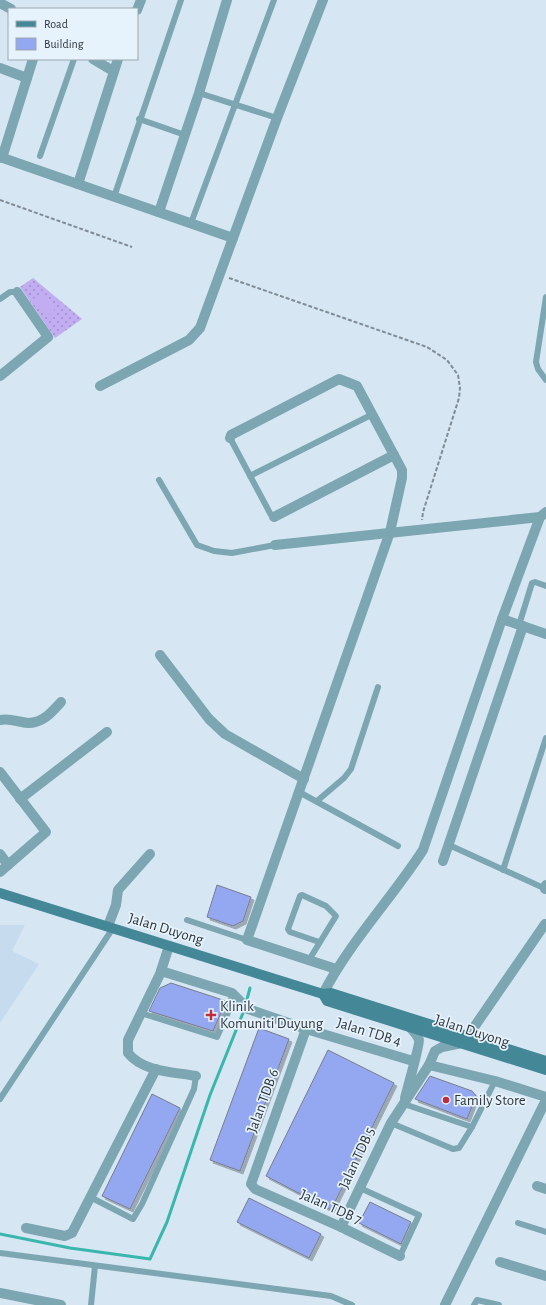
<svg xmlns="http://www.w3.org/2000/svg" width="546" height="1305" font-family="'Alegreya Sans',sans-serif">
<defs>
<pattern id="park-dots" width="8" height="8" patternUnits="userSpaceOnUse"><rect width="8" height="8" fill="#c2adf2"/><path d="M2 2h.1M6 6h.1" fill="none" stroke="#9e8ec5" stroke-width="1.8" stroke-linecap="round"/></pattern>
<filter id="shadow"><feDropShadow dx="3" dy="3" stdDeviation="0" flood-color="#0004"/></filter>
</defs>
<rect width="100%" height="100%" fill="#d6e6f3"/>
<path fill="#c6dcee" d="M0 925H25L12 951 39 964 0 1023Z"/>
<path fill="url(#park-dots)" d="M33 278 82 319 55 338 20 287Z"/>
<path fill="#c2adf2" d="M42 292 55 311 47 317 33 299Z"/>
<g fill="none" stroke-linecap="round" stroke-linejoin="round">
<g stroke="#3bb6ad" stroke-width="3">
<path d="M246 1003 250 988"/>
<path d="M0 1234 70 1248 150 1259 167 1222 210 1095 245 1008"/>
</g>
</g>
<g fill="#93a8f0" stroke="#777c8c" filter="url(#shadow)">
<path d="M217 885 251 897 243 921 233 926 207 917Z"/>
<path d="M171 983 226 1001 213 1031 149 1011 160 988Z"/>
<path d="M259 1028 289 1039 240 1171 210 1160Z"/>
<path d="M328 1050 394 1083 331 1210 266 1176Z"/>
<path d="M430 1076 472 1091 476 1096 467 1119 415 1099Z"/>
<path d="M152 1094 180 1108 130 1209 102 1196Z"/>
<path d="M249 1198 321 1234 309 1258 237 1222Z"/>
<path d="M370 1202 411 1222 401 1244 359 1223Z"/>
</g>
<g fill="none" stroke-linecap="round" stroke-linejoin="round">
<g stroke="#818c95" stroke-width="2" stroke-dasharray="4 2" stroke-linecap="butt">
<path d="M0 200 132 247"/>
<path d="M229 278 427 347 447 360 458 375 460 388 459 398 423 512 422 520"/>
</g>
<g stroke="#7ca6b1" stroke-width="6">
<path d="M199 93 277 118"/>
<path d="M139 119 185 135"/>
<path d="M40 156 74 59"/>
<path d="M114 197 181 0"/>
<path d="M191 223 274 0"/>
<path d="M546 297 536 362 538 369 546 380"/>
<path d="M0 299 10 292H17"/>
<path d="M230 438 271 515 274 517"/>
<path d="M250 476 373 414"/>
<path d="M159 480 197 545 214 551 232 553 275 545"/>
<path d="M519 625 532 583 535 582 546 586"/>
<path d="M299 792 398 846"/>
<path d="M317 801 344 778 351 769 378 687"/>
<path d="M449 845 546 889"/>
<path d="M503 870 546 738"/>
<path d="M187 920 247 940"/>
<path d="M309 960 336 916 326 906 302 895 300 896 288 929 290 932 319 942"/>
<path d="M141 1013 217 1037 230 1008 232 993"/>
<path d="M0 1099 113 928"/>
<path d="M404 1104 472 1127"/>
<path d="M391 1123 453 1149 459 1148 472 1127 495 1081"/>
<path d="M360 1188 419 1215 400 1256"/>
<path d="M90 1197 133 1219 142 1204 194 1089 196 1076"/>
<path d="M518 1223 546 1232"/>
<path d="M0 1253 331 1296 352 1305"/>
<path d="M91 1305 95 1266"/>
<path d="M474 1305 477 1300 499 1305"/>
</g>
<g stroke="#7ca6b1" stroke-width="10">
<path d="M0 3 11 9"/>
<path d="M137 10 141 0"/>
<path d="M93 59 113 71"/>
<path d="M0 68 27 78"/>
<path d="M0 157 233 238"/>
<path d="M2 158 33 59"/>
<path d="M78 184 118 59"/>
<path d="M159 212 199 93 227 0"/>
<path d="M0 376 48 337 17 292"/>
<path d="M100 386 189 340 200 328 277 118 323 0"/>
<path d="M230 438 231 435 339 379 357 386 402 470V478L390 532 247 940 336 969"/>
<path d="M274 517 394 455"/>
<path d="M275 545 540 517"/>
<path d="M502 619 546 634"/>
<path d="M160 655 209 719 225 734 304 779"/>
<path d="M0 720C10 718 18 722 28 723 43 723 52 712 61 702"/>
<path d="M0 772 46 832 0 872"/>
<path d="M20 799 107 732"/>
<path d="M0 854 8 865"/>
<path d="M443 861 523 626"/>
<path d="M545 889 546 885"/>
<path d="M108 926 116 905 118 890 150 854"/>
<path d="M169 946 160 974 128 1040V1053C143 1072 174 1072 196 1076"/>
<path d="M161 971 232 993 248 1009 306 1029 413 1061"/>
<path d="M323 994C349 943 392 898 423 850L502 619 540 517 546 512"/>
<path d="M306 1029 251 1184 255 1189 341 1227 400 1256"/>
<path d="M468 1036 545 924"/>
<path d="M429 1065 495 1081 546 1097"/>
<path d="M405 1098C407 1090 420 1044 419 1040 418 1036 413 1031 410 1027"/>
<path d="M537 1186 546 1189"/>
<path d="M341 1227 391 1123 429 1065 435 1051 442 1047 462 1043"/>
<path d="M26 1228 65 1236 72 1233 156 1069"/>
<path d="M500 1262 546 1276"/>
<path d="M0 1293 61 1305"/>
<path d="M445 1305 546 1100"/>
</g>
<g stroke="#448898" stroke-width="10">
<path d="M0 893 323 994 331 993 546 1061"/>
<path d="M323 994 327 1001 546 1070"/>
</g>
</g>
<g fill="#bd2d3a" stroke="#e6f3fd" stroke-width="1.5">
<path d="M209 1009h4v4h4v4h-4v4h-4v-4h-4v-4h4z"/>
<circle cx="446" cy="1100" r="4"/>
</g>
<g text-anchor="middle" dominant-baseline="central" stroke-width="3.5" stroke-linejoin="round" paint-order="stroke">
<g font-size="15" fill="#30363b" stroke="#e6f3fd">
<text transform="translate(166 929) rotate(17)">Jalan Duyong</text>
<text transform="translate(472 1031) rotate(18)">Jalan Duyong</text>
<text transform="translate(369 1032) rotate(17)">Jalan TDB 4</text>
<text transform="translate(263 1101) rotate(-70)">Jalan TDB 6</text>
<text transform="translate(357 1158) rotate(-65)">Jalan TDB 5</text>
<text transform="translate(331 1207) rotate(24)">Jalan TDB 7</text>
</g>
<g font-size="15" fill="#30363b" stroke="#e6f3fd" text-anchor="start">
<text x="220" y="1006">Klinik<tspan x="220" dy="17">Komuniti Duyung</tspan></text>
<text x="454" y="1100">Family Store</text>
</g>
</g>
<rect x="8" y="8" width="130" height="52" fill="#e6f3fd" stroke="#9da7af"/>
<rect x="16" y="21" width="20" height="6" fill="#448898" stroke="#9da7af"/>
<text x="44" y="28" font-size="12" fill="#30363b">Road</text>
<rect x="16" y="38" width="20" height="12" fill="#93a8f0" stroke="#9da7af"/>
<text x="44" y="48" font-size="12" fill="#30363b">Building</text>
</svg>
